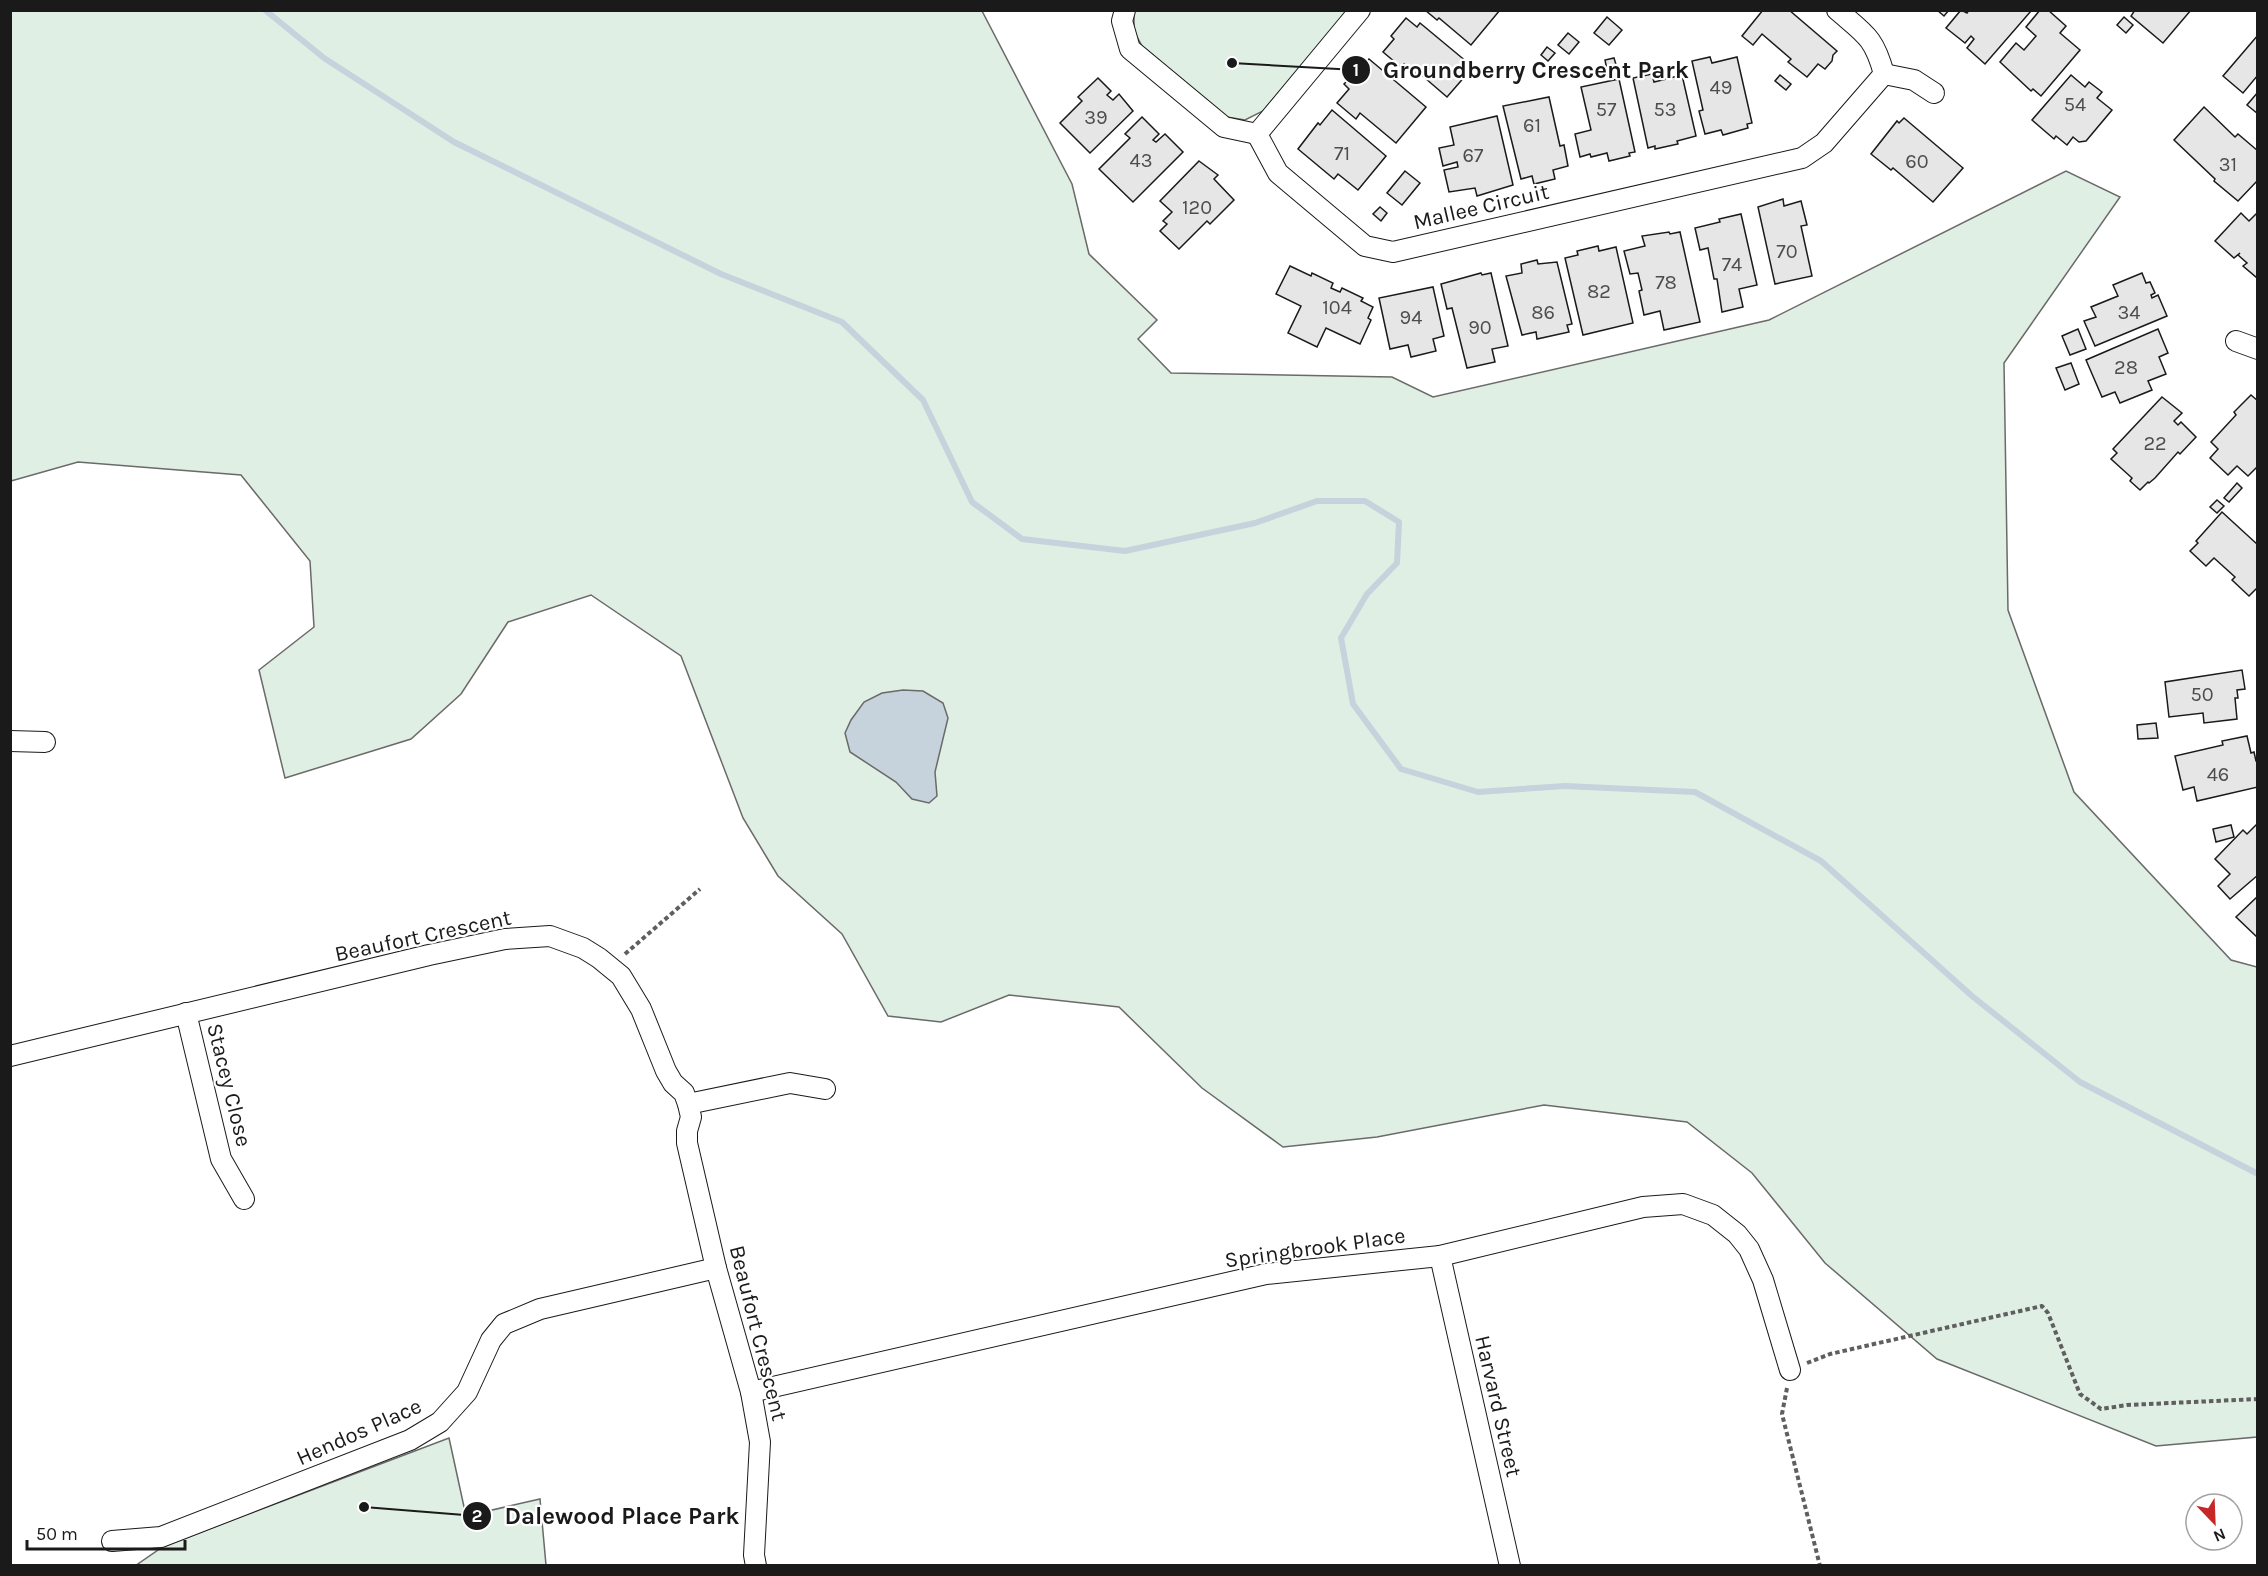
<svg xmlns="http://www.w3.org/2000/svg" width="2268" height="1576" font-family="Karla,sans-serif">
<rect width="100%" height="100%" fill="#fff"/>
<g fill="#e0efe3" stroke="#6a6a6a" stroke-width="1.5">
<path d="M1134 10 1348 11 1263 111 1245 120 1227 117 1142 46 1134 31Z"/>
<path d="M11 11H982L1072 184 1089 254 1157 320 1138 339 1171 373 1392 377 1433 397 1769 320 2066 171 2120 197 2004 363 2008 610 2074 792 2231 960 2257 967V1437L2156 1446 1937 1359 1825 1263 1752 1173 1687 1122 1544 1105 1377 1137 1283 1147 1202 1088 1119 1007 1009 995 941 1022 888 1016 842 934 778 876 743 818 681 656 591 595 508 622 461 694 411 739 285 778 259 670 314 627 310 561 241 475 78 462 11 481Z"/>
<path d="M449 1438 466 1516 540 1499 546 1565 135 1566 164 1546Z"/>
</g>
<path fill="#c6d2dc" stroke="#6a6a6a" stroke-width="1.5" d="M903 690 923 691 943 703 948 718 935 772 937 796 929 803 912 799 896 782 850 752 845 733 851 720 864 702 882 693Z"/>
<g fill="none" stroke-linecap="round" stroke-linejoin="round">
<path stroke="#c6d2dc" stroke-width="6" d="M265 10 324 58 454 142 721 274 842 322 923 400 972 502 1022 539 1125 551 1255 523 1317 501H1365L1399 522 1397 563 1367 594 1341 638 1353 704 1401 769 1478 792 1565 786 1695 792 1821 861 1972 996 2080 1082 2258 1174"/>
</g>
<g fill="#e6e6e6" stroke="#1a1a1a" stroke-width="1.5">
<path d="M1425 10H1500L1471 45 1439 18 1437 20Z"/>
<path d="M1763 10H1789L1837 51 1833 55 1832 61 1825 69 1818 64 1807 77 1788 62 1791 59 1762 34 1753 45 1742 36Z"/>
<path d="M1937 10H1949L1944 16Z"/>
<path d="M1961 10 1967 13 1969 10 2031 11 1985 64 1967 48 1974 39 1971 36 1965 43 1946 28Z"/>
<path d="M2040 10H2048L2066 26 2060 33 2080 50 2041 96 2033 89 2031 91 2000 62 2016 43 2024 50 2036 36 2026 27Z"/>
<path d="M2135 10H2191L2163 43 2131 16Z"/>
<path d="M1607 17 1622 30 1609 45 1594 33Z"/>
<path d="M2124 17 2133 25 2126 33 2117 25Z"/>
<path d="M1406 18 1417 27 1420 23 1473 67 1447 97 1418 72 1417 75 1404 64 1402 68 1383 52 1394 39 1391 36Z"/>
<path d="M1568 33 1579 42 1569 54 1558 45Z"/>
<path d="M2258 35V75L2243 93 2223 76Z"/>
<path d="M1547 47 1555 53 1548 61 1541 55Z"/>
<path d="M1710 57 1712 63 1737 57 1752 123 1747 124 1748 128 1723 135 1721 130 1705 134 1699 111 1703 110 1692 61Z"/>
<path d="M1614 58 1617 68 1607 70 1605 60Z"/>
<path d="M1369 59 1426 107 1396 143 1360 113 1356 119 1337 103 1349 89 1344 84Z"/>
<path d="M1652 74 1654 82 1682 75 1696 136 1677 141 1678 144 1655 149V146L1648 148 1633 78Z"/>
<path d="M1780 75 1791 84 1786 90 1775 81Z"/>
<path d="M2071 75 2085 87 2089 82 2102 92 2097 98 2112 110 2086 141 2079 142 2073 137 2067 145 2056 136 2054 139 2032 120Z"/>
<path d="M1098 78 1111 91 1107 95 1113 100 1119 94 1133 111 1090 153 1060 123 1082 101 1078 97Z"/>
<path d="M1619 79 1635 152 1629 153 1630 156 1609 161 1607 153 1591 157 1590 154 1580 157 1575 134 1591 130 1581 87Z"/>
<path d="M2258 92V114L2247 105Z"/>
<path d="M1549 97 1560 146 1564 145 1568 166 1553 170 1555 179 1534 184 1532 176 1521 179 1503 106Z"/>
<path d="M2204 107 2235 137 2238 134 2258 151V180L2238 201 2214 181 2215 179 2174 140Z"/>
<path d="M1332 110 1386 156 1358 190 1338 174 1334 179 1298 149 1318 123 1320 125Z"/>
<path d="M1497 116 1513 185 1477 196 1475 188 1449 192 1444 170 1458 167 1457 162 1443 166 1439 148 1454 145 1450 127Z"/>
<path d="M1142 117 1159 134 1153 140 1156 142 1165 134 1183 152 1133 202 1099 169 1130 138 1125 134Z"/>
<path d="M1904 118 1963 168 1933 202 1893 168 1891 170 1871 154 1897 121 1899 123Z"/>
<path d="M1199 161 1218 175 1214 179 1234 200 1210 224 1207 221 1179 249 1160 231 1167 224 1163 221 1172 212 1160 201Z"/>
<path d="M1405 171 1420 183 1402 205 1387 193Z"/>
<path d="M1783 199 1784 206 1801 201 1807 225 1801 226 1812 276 1775 284 1758 207Z"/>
<path d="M1380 207 1387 213 1381 221 1373 214Z"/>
<path d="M2258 212V276L2256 277 2243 266 2247 263 2238 255 2240 253 2234 258 2215 241 2241 213 2249 221Z"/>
<path d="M1741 214 1757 285 1739 289 1743 307 1722 312 1717 279H1714L1708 248 1700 250 1695 228 1720 222 1719 219Z"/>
<path d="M1669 232 1670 234 1680 232 1700 322 1664 330 1660 311 1644 315 1639 291 1642 290 1638 273 1630 274 1624 251 1645 246 1642 236Z"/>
<path d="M1598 246 1599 251 1616 247 1633 323 1583 335 1565 258 1578 255 1577 251Z"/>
<path d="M1537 260 1538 264 1557 262 1572 324 1567 325 1569 332 1537 339 1536 332 1522 335 1506 276 1522 273 1521 264Z"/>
<path d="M1290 266 1311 276 1312 273 1333 283 1331 288 1340 292 1342 288 1363 298 1361 301 1373 307 1368 318 1371 320 1360 344 1326 328 1317 347 1288 333 1301 306 1276 294Z"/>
<path d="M1481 273 1482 275 1491 273 1508 346 1492 349 1495 362 1467 368 1452 308 1447 309 1441 284Z"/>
<path d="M2142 273 2146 283 2150 282 2155 293 2151 295 2152 298 2158 295 2167 316 2095 346 2084 321 2096 317 2091 307 2118 296 2113 285Z"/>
<path d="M1433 287 1444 336 1433 339 1436 351 1411 357 1408 345 1390 349 1379 298Z"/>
<path d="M2078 329 2086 349 2070 355 2062 336Z"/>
<path d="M2158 329 2168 353 2159 357 2166 374 2148 381 2152 390 2120 403 2115 392 2102 397 2086 360Z"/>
<path d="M2071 363 2079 384 2065 390 2056 368Z"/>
<path d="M2251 395 2258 401V466L2248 476 2237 466 2228 475 2210 458 2218 449 2211 442 2236 415 2234 412Z"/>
<path d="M2162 397 2182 413 2174 421 2178 425 2181 422 2196 437 2180 454 2178 452 2155 478 2149 483 2148 482 2140 490 2130 481 2132 478 2111 459 2117 453 2113 449Z"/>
<path d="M2237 483 2242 488 2229 502 2224 498Z"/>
<path d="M2217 500 2224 506 2217 513 2210 507Z"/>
<path d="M2222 512 2258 545V587L2249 596 2232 580 2235 577 2214 558 2206 566 2190 551 2198 543 2196 541Z"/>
<path d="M2242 670 2245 689 2237 690 2238 698H2235L2237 719 2204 723 2203 713 2169 717 2165 682Z"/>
<path d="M2156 723 2158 738 2138 739 2137 725Z"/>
<path d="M2247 736 2251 753 2254 752 2256 761H2258V787L2197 801 2194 787 2183 790 2175 756 2223 745 2222 741Z"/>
<path d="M2258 823V875L2230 899 2218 886 2230 874 2215 859 2243 830 2247 834Z"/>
<path d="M2231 825 2234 837 2216 842 2213 829Z"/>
<path d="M2258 896V938L2236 917Z"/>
</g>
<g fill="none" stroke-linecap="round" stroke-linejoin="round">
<g stroke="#1a1a1a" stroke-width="22">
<g id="street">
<path d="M1125 10 1122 21 1130 49 1224 127 1257 134"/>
<path d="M1884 74 1914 80 1934 93"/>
<path d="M1257 134 1278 173 1365 246 1393 252 1802 158 1824 143 1884 74C1874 37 1865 34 1837 10"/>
<path d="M1257 134 1360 10"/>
<path d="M2236 341 2258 349"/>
<path d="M10 741 45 742"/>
<path d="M186 1013 221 1159 244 1199"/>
<path d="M10 1056 429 955 505 939 550 936 583 948 599 958 621 976 641 1009 666 1071 673 1083 684 1093 688 1104 691 1117 687 1131V1143L716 1268 751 1392 760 1442 754 1555 756 1566"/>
<path d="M688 1104 790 1083 825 1089"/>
<path d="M1440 1256 1510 1566"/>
<path d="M751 1392 1266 1274 1440 1256 1643 1207 1683 1204 1713 1215 1737 1234 1749 1249 1763 1280 1790 1370"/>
<path d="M112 1541 161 1537 410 1440 440 1422 467 1392 491 1340 504 1324 540 1309 716 1268"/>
</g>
</g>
<g stroke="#5f5f5f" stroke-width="4" stroke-dasharray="4.5 3" stroke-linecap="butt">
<path d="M625 954 700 889"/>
<path d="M1807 1363 1830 1354 2042 1306 2048 1313 2080 1394 2101 1409 2127 1405 2258 1399"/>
<path d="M1787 1388 1782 1414 1820 1566"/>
</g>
<use href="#street" stroke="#fff" stroke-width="20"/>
</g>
<g text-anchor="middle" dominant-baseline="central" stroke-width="4.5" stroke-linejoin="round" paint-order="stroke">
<g font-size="20" fill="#4d4d4d">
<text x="1721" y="87">49</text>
<text x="2075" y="104">54</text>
<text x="1606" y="109">57</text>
<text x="1665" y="109">53</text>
<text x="1096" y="117">39</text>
<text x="1532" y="125">61</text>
<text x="1342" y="153">71</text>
<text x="1473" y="155">67</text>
<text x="1141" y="160">43</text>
<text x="1917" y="161">60</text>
<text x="2228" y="164">31</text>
<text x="1197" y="207">120</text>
<text x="1787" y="251">70</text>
<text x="1732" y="264">74</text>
<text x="1666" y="282">78</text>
<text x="1599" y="291">82</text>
<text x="1337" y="307">104</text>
<text x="1543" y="312">86</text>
<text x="2129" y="312">34</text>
<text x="1411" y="317">94</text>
<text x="1480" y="327">90</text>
<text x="2126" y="367">28</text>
<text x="2155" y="443">22</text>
<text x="2202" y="694">50</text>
<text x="2218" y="774">46</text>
</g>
<g font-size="22" fill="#1a1a1a" stroke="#fff">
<text transform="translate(1481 207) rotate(-13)">Mallee Circuit</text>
<text transform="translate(423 936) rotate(-12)">Beaufort Crescent</text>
<text transform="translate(229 1085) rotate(76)">Stacey Close</text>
<text transform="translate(1315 1248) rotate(-8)">Springbrook Place</text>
<text transform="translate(758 1333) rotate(76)">Beaufort Crescent</text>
<text transform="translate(1498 1406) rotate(77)">Harvard Street</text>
<text transform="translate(359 1432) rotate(-24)">Hendos Place</text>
</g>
</g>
<path fill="none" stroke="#1a1a1a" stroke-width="2" d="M1232 63L1356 70M364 1507L477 1516"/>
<g fill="#1a1a1a" stroke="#fff" stroke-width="2">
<circle cx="1232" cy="63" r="6"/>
<circle cx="364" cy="1507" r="6"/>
<circle cx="1356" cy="70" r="15"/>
<circle cx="477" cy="1516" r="15"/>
</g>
<g font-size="18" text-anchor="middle" font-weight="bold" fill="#fff">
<text x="1356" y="76">1</text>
<text x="477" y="1522">2</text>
</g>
<g font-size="24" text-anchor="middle" font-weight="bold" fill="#1a1a1a" stroke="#fff" stroke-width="4.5" stroke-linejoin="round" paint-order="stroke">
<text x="1536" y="78">Groundberry Crescent Park</text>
<text x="622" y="1524">Dalewood Place Park</text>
</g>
<rect width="2268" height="1576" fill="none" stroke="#1a1a1a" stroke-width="24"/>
<g transform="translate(2214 1522) rotate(157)"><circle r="28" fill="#ffffff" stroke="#a3a3a3" stroke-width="1.5"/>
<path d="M0-4.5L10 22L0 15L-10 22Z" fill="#c62828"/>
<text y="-9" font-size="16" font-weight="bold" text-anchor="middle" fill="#1a1a1a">N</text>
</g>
<path d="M27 1540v9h158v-9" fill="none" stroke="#1a1a1a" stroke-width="3"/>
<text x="36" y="1540" font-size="18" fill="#1a1a1a" stroke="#ffffff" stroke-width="4.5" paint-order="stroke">50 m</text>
</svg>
